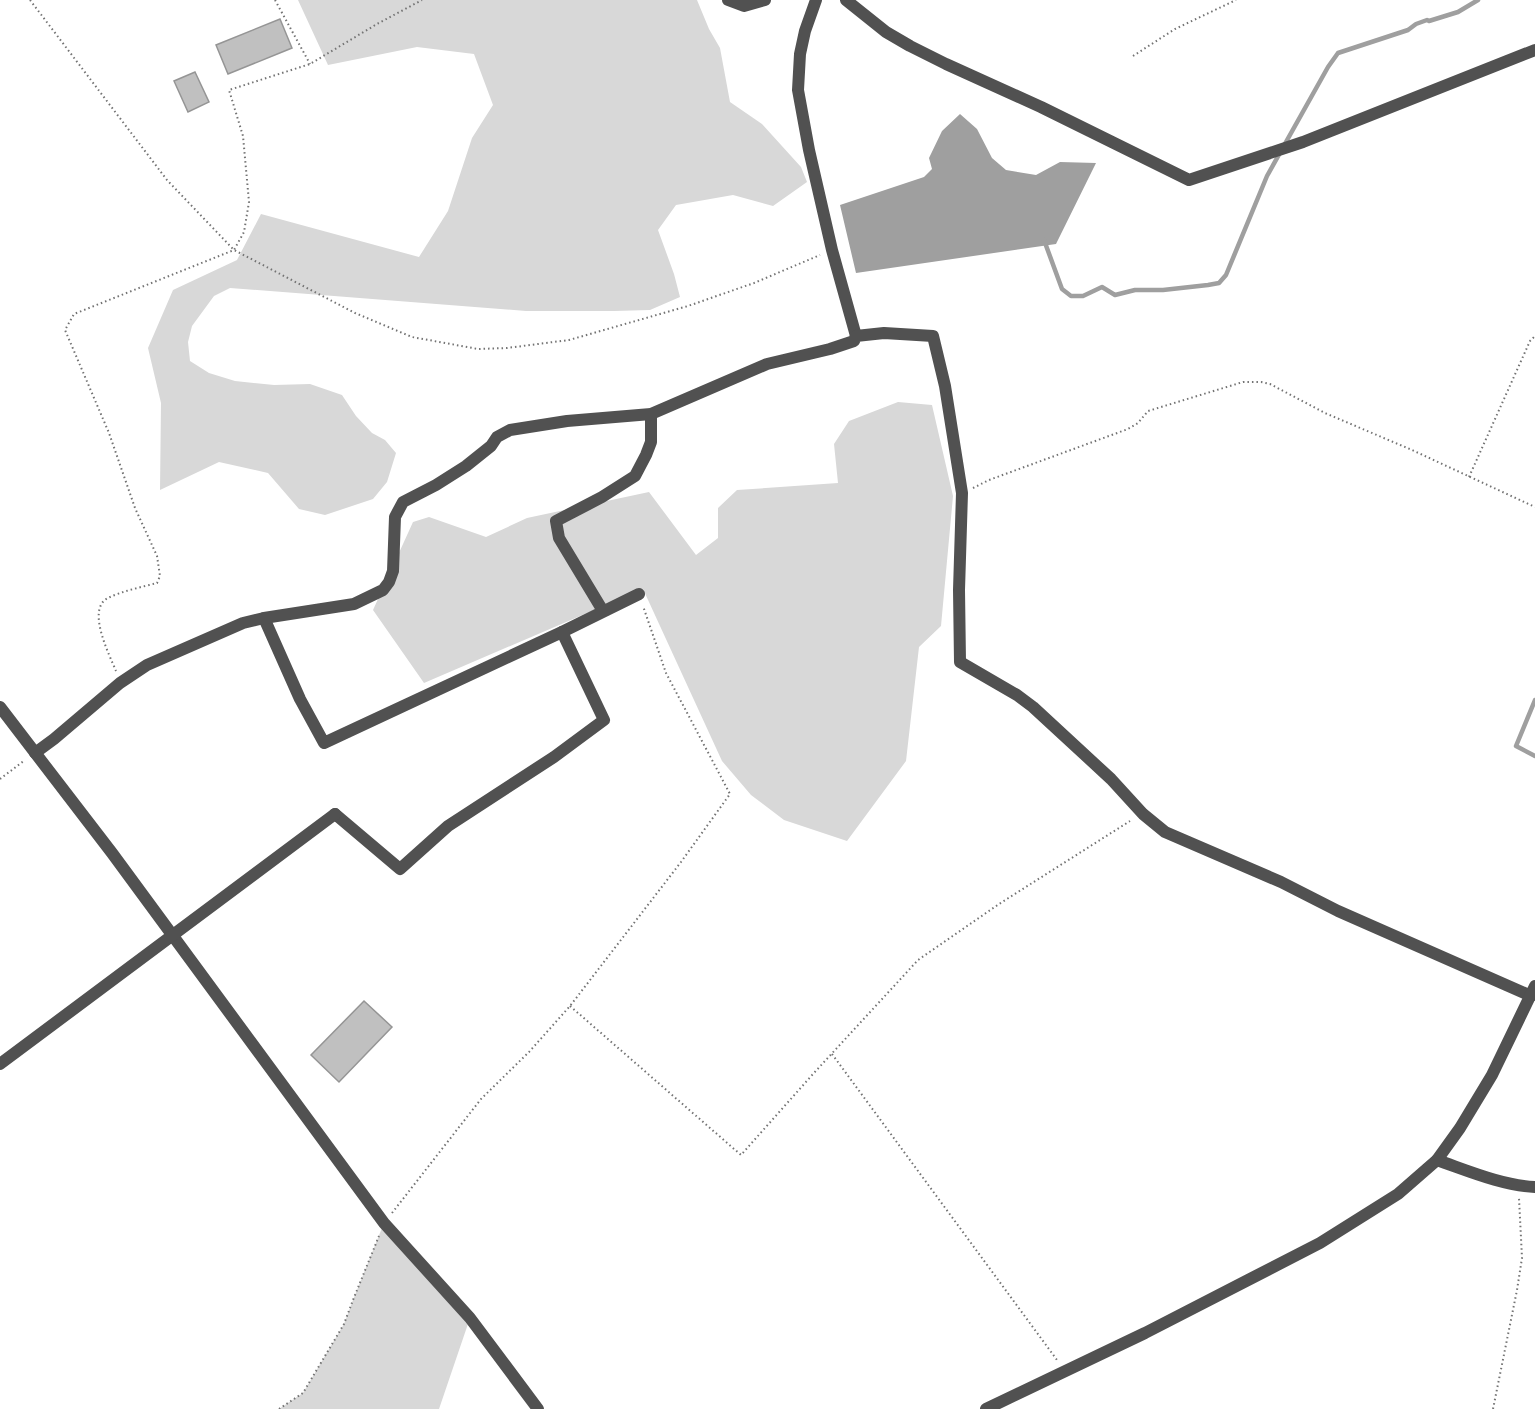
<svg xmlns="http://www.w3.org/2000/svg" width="1535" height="1409" font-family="'Golos Text',sans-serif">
<rect width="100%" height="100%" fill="#fff"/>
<g fill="#d8d8d8">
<path d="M298 0H697L709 29 720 48 730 102 762 124 801 167 807 182 773 206 733 195 676 205 658 230 674 274 680 297 650 310 614 311H526L230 288 214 296 192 326 188 342 190 361 209 373 235 381 274 385 310 384 342 395 356 416 372 433 385 440 396 453 387 482 373 499 325 515 299 509 268 473 219 462 160 490 161 403 148 348 173 290 237 260 261 214 419 257 448 211 472 138 493 105 474 54 417 47 328 65Z"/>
<path d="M898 402 932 405 953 496 941 626 919 647 906 761 847 841 784 820 751 795 722 761 643 589 424 683 373 610 413 522 429 517 486 537 527 518 649 492 696 555 718 538V508L737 490 838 483 834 444 849 421Z"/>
<path d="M384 1223 470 1318 439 1409H279L303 1393 344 1324 353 1300Z"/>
</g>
<path fill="#9f9f9f" d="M960 114 977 129 992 158 1006 170 1036 175 1060 162 1096 163 1056 244 856 273 840 205 924 177 932 169 929 158 942 131Z"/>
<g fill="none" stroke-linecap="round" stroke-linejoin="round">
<g stroke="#9f9f9f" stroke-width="4.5">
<path d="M1044 240 1062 289 1071 296H1083L1102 287 1115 295 1135 290H1163L1208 285 1219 283 1226 275 1267 176 1328 67 1338 53 1408 30 1416 24 1427 20 1429 21 1458 12 1478 0"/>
<path d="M1535 700 1516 746 1535 756"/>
</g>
</g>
<g fill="#c0c0c0" stroke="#959595" stroke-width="1.5">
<path d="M280 19 292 48 228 74 216 45Z"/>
<path d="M195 72 209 102 188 112 174 81Z"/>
<path d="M364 1001 392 1027 339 1082 311 1055Z"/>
</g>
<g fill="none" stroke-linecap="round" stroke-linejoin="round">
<g stroke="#737373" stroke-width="2" stroke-dasharray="1.5 3" stroke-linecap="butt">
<path d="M30 0 167 180 234 250 355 313 412 337 478 349 507 348 569 340 688 306 754 283 820 255"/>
<path d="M275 0 310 64"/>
<path d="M1133 56 1175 29 1236 0"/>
<path d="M1469 477 1530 341 1535 336"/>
<path d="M973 488 989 480 1128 429 1138 423 1148 411 1243 382H1261L1270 384 1325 413 1412 450 1535 507"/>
<path d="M116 671C109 654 86 609 108 598 122 591 142 587 157 583L160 576 157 556 135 508 109 433 65 330 74 314 234 250 244 232 249 202 243 136 229 90 310 64 377 24 422 0"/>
<path d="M0 779 25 760"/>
<path d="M570 1006 741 1155 813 1074 918 960 999 904 1130 821"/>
<path d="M832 1054 1057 1360"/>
<path d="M392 1213 481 1099 529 1052 570 1006 681 862 730 794 666 673 643 606"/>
<path d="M279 1409 303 1393 344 1324 353 1300 379 1236"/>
<path d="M1493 1409 1517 1290 1522 1258 1519 1198"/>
</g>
<g stroke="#515151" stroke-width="12">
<path d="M728 0 744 6 765 0"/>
<path d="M816 0 805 31 800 54 798 90 809 150 832 250 856 336"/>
<path d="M846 0 886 32 910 46 946 64 1041 107 1189 180 1303 142 1535 50"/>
<path d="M603 611 559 538 556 521 602 497 635 476 646 455 651 442V414"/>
<path d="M264 618 300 699 324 743 562 632 639 594"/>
<path d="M35 753 54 739 120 683 147 665 243 623 264 618 354 604 383 590 389 582 393 571 395 517 403 502 436 485 466 466 491 446 497 437 510 430 567 421 651 414 767 364 830 349 854 341 856 336 884 333 933 336 945 386 962 493 959 590 960 662 1017 695 1033 707 1111 779 1143 814 1165 832 1281 882 1338 911 1531 996"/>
<path d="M335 814 400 869 448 826 554 757 604 720 562 632"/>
<path d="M1437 1160C1469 1171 1501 1185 1535 1187"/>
</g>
<g stroke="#515151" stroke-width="12">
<path d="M0 707 112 853 384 1223 470 1318 538 1409"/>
<path d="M0 1064 335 814"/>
<path d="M986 1409 1145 1333 1320 1243 1398 1194 1437 1160 1460 1128 1492 1075 1535 986"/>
</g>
</g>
</svg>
